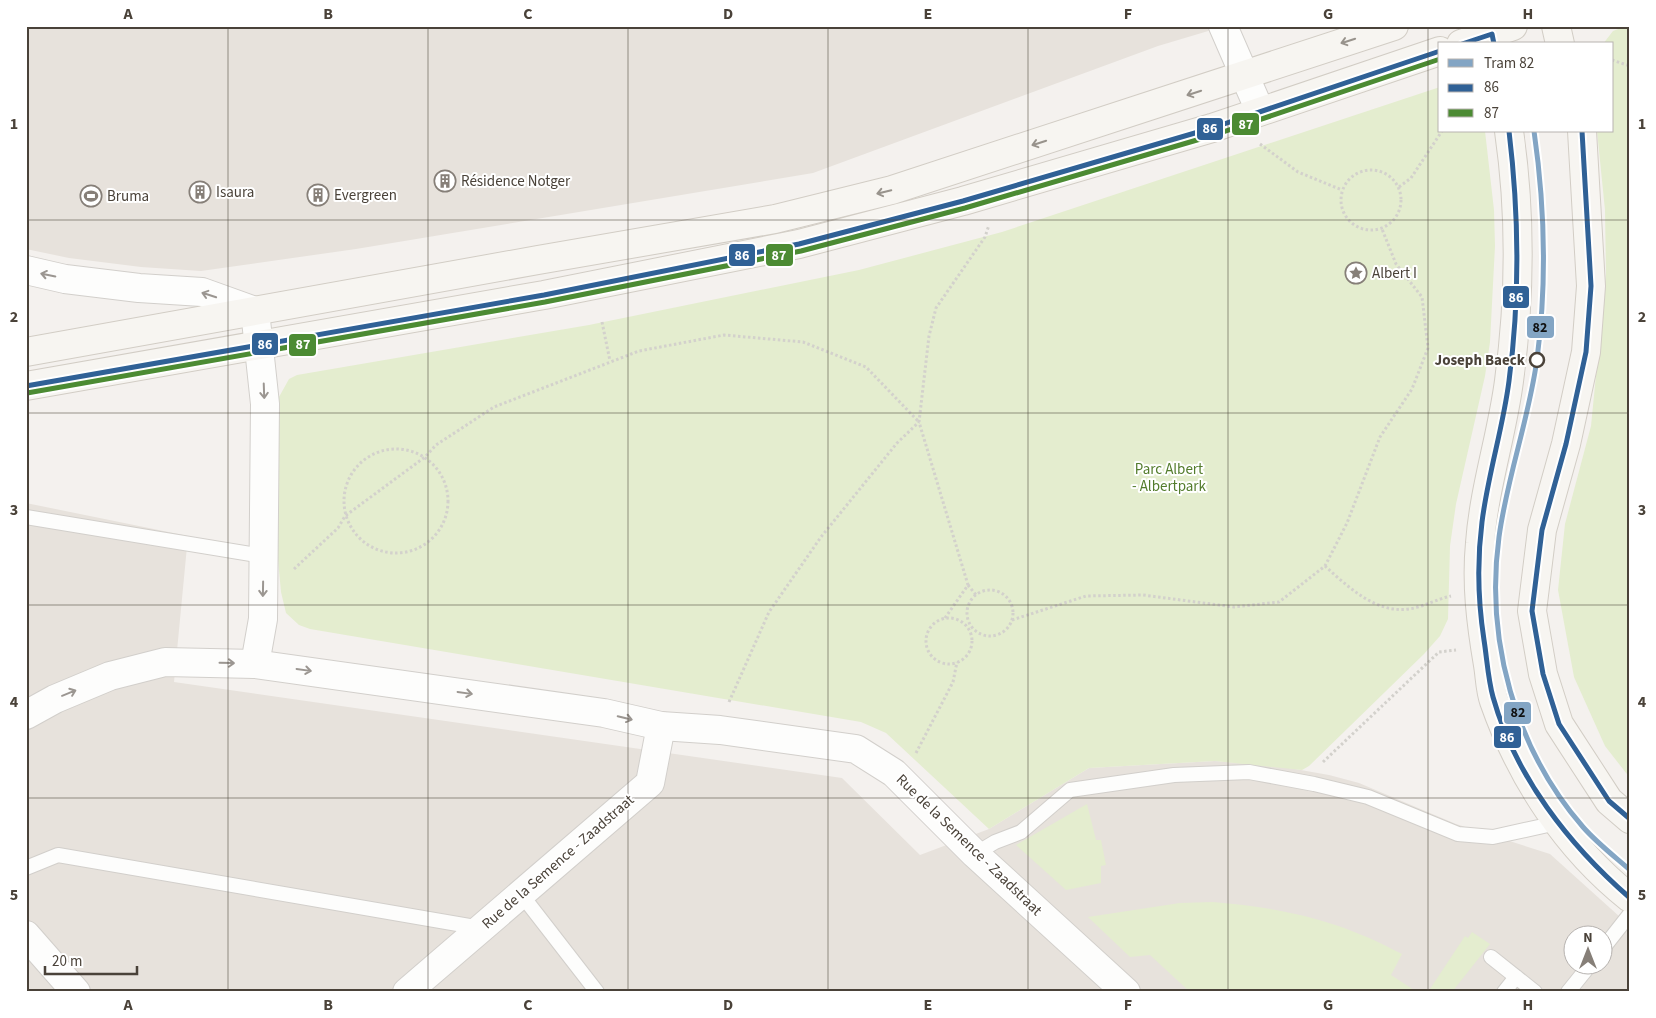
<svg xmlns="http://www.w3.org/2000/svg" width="1656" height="1018" font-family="'Source Sans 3',sans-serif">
<rect width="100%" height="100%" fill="#f4f1ee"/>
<g fill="#e7e2dc" fill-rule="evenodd">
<path d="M26 26H1225L1158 46 813 173 356 249 201 271 141 267 69 258 26 249Z"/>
<path d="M26 503 188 536 174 682 842 778 920 855 989 829 1089 768 1215 761 1278 766 1329 775 1359 783 1456 824 1550 854 1630 926V992H26ZM1574 936H1604V966H1574Z"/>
</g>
<g fill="#e4edcf">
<path d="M1626 26H1630V778L1605 746 1574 677 1558 590 1565 524 1591 426 1606 274 1605 210 1597 131H1612V44H1603L1613 31Z"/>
<path d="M1440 87V131H1485L1494 210 1495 246 1490 342 1485 376 1456 504 1450 546 1448 619 1440 636 1424 654 1309 766 1302 770 1215 761 1089 768 989 829 886 733 861 722 310 629 299 625 286 613 281 592 277 549 279 397 289 379 297 375 589 325 859 270 1002 232Z"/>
<path d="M1087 804 1096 840H1101L1106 865 1101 866V883L1066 890 1016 845Z"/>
<path d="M1213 902C1284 908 1339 920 1402 954L1391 975 1417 992H1190L1150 955 1130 957 1088 917 1180 903Z"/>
<path d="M1472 932 1490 944 1452 992H1428L1465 936 1468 938Z"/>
</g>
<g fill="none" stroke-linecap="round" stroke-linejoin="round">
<g stroke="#d2cfcb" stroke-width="16">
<g id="lane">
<path d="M26 517 263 556"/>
<path d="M975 854 995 842 1021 832 1070 790 1174 775 1249 772 1314 784 1368 797 1458 834 1493 837 1557 823"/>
<path d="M26 868 58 855 481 928"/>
<path d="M521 894 597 992"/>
<path d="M1604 947 1630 914"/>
<path d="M1491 957 1535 992"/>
<path d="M1504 992 1516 977"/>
<path d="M1568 992 1589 966"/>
</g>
</g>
<g stroke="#d2cfcb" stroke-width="30">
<g id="street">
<path d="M1223 26 1260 111"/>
<path d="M26 270 65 279 139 288 202 292 255 311 265 404 263 619 255 664"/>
<path d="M26 715 55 699 110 676 165 662 255 664 604 713 661 726 720 730 856 749 894 773 975 854 1126 992"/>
<path d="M26 935 76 992"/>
<path d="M407 992 650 783 661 726"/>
</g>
</g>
<g stroke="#d2cdc5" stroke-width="30">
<g id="secondary">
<path d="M1556 26 1560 44"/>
<path d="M1461 44 1513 26"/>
<path d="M1509 131C1521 214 1520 299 1509 381 1502 435 1484 488 1480 543 1476 584 1481 624 1488 665 1490 677 1490 690 1494 701 1521 778 1567 848 1630 898"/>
<path d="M1582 131 1591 286 1586 352 1566 444 1542 530 1532 611 1543 674 1559 724 1609 801 1630 819"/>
<path d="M26 352 538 260 775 219 892 190 1394 26"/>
<path d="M26 386 544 295 799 244 963 201 1212 128 1440 51"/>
</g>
</g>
<g stroke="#d3d1cc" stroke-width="3" stroke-dasharray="2.5 2.5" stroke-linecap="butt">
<path d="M1612 60 1630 66"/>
<path d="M1260 144 1298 172 1342 190"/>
<circle cx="1371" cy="200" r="30"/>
<path d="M1399 187 1411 178 1442 131"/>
<path d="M602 322 610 361"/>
<circle cx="396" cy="501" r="52"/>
<path d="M1325 566C1347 586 1376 614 1409 609 1423 607 1437 599 1451 596"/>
<path d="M294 569 338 528 345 516 425 457 436 445 494 407 639 351 724 335 803 342 866 367 919 422"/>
<path d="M968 585 976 595"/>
<circle cx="990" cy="613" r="23"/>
<path d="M945 618 968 585 919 422 929 336 936 308 985 237 989 225"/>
<circle cx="949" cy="641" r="23"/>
<path d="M1012 620 1086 596 1143 595 1234 607 1279 602 1325 566 1347 523 1380 437 1412 389 1428 348 1422 297 1396 264 1382 229"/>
<path d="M729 702 769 612 821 537 897 443 919 422"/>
<path d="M916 753 953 682 957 662"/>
<path d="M1323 762 1439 652 1456 650"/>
</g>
<use href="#lane" stroke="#fdfdfc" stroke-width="14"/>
<use href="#street" stroke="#fdfdfc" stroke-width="28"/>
<use href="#secondary" stroke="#f7f5f1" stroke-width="28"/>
<g stroke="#fff" stroke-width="9">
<g id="bus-1">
<path d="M1462 44 1492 34 1494 44"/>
<path d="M1509 131C1519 214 1520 298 1509 381 1503 428 1488 474 1482 522 1477 561 1478 601 1484 640 1487 659 1488 679 1493 697 1515 776 1569 845 1630 898"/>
<path d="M1582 131 1591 286 1586 352 1566 444 1542 530 1532 611 1543 674 1559 724 1609 801 1630 819"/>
<path d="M26 386 544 295 799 244 963 201 1212 128 1440 51"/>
</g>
</g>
<g stroke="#fff" stroke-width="9">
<path id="bus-2" d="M27 393 545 302 801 251 965 208 1214 135 1440 59"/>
</g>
<use href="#bus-1" stroke="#306196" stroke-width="5"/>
<use href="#bus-2" stroke="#4c8b33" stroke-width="5"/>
<g stroke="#fff" stroke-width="9">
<path id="tram-1" d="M1534 131C1545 207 1547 283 1537 359 1529 419 1507 477 1499 537 1485 639 1515 749 1583 827 1597 843 1614 856 1630 870"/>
</g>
<use href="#tram-1" stroke="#83a5c4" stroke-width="5"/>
</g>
<defs><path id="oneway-shaft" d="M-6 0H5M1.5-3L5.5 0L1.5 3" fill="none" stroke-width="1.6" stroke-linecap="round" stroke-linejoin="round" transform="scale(1.25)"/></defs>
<g stroke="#98938c">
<use href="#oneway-shaft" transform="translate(1348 41) rotate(162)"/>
<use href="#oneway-shaft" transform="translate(1194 93) rotate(162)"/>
<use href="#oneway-shaft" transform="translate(1039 143) rotate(162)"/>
<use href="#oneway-shaft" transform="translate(884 192) rotate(166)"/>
</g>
<g stroke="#9b9691">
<use href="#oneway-shaft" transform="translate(48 275) rotate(-168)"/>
<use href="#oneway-shaft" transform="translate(209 295) rotate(-162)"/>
<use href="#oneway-shaft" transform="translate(264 391) rotate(88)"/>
<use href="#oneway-shaft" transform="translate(263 589) rotate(91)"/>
<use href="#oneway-shaft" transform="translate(227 663) rotate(1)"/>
<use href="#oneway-shaft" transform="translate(304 670) rotate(8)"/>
<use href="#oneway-shaft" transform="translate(69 693) rotate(-22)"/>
<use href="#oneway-shaft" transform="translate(465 693) rotate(8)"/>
<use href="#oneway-shaft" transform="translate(625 718) rotate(13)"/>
</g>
<path fill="none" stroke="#4a4239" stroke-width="1" stroke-opacity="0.55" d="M228 26V992M428 26V992M628 26V992M828 26V992M1028 26V992M1228 26V992M1428 26V992M26 220H1630M26 413H1630M26 605H1630M26 798H1630"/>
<defs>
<g id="building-ring" transform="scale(1.125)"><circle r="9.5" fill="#fff" stroke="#867f78" stroke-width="1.5"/><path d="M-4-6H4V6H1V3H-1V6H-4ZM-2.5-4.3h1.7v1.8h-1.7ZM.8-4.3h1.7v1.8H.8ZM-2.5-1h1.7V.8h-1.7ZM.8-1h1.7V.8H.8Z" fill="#867f78"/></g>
<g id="stadium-ring" transform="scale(1.125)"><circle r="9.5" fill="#fff" stroke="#867f78" stroke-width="1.5"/><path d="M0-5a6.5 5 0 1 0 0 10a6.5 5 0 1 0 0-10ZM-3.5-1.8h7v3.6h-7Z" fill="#867f78"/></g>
<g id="sight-ring" transform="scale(1.125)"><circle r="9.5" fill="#fff" stroke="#867f78" stroke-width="1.5"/><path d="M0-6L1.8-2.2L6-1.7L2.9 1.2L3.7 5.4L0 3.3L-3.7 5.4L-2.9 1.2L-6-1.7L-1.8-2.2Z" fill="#867f78"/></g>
</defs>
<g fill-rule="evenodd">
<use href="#building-ring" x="445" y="181"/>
<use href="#building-ring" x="200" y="192"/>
<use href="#building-ring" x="318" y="195"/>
<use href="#stadium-ring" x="91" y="196"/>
<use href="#sight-ring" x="1356" y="273"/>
</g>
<circle fill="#fff" stroke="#4a4239" stroke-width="2.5" cx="1537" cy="360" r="7"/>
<g text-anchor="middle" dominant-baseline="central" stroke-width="4" stroke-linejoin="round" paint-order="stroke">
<g font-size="15" fill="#4a4239" stroke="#fff" text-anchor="start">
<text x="461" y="181">Résidence Notger</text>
<text x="216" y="192">Isaura</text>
<text x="334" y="195">Evergreen</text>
<text x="107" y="196">Bruma</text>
<text x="1372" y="273">Albert I</text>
</g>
<g font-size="15" font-weight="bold" fill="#4a4239" stroke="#fff" text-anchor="end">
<text x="1525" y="360">Joseph Baeck</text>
</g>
<g font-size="15" fill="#537c2c" stroke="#fff">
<text x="1169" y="469">Parc Albert<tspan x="1169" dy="17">- Albertpark</tspan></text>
</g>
<g font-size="15" fill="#4a4239" stroke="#fff">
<text transform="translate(969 845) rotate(44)">Rue de la Semence - Zaadstraat</text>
<text transform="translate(558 862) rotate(-41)">Rue de la Semence - Zaadstraat</text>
</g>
</g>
<g stroke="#fff" stroke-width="2">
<rect x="1231" y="112" width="29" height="24" rx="5" fill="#4c8b33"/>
<rect x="1196" y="117" width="28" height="24" rx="5" fill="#306196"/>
<rect x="765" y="243" width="29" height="24" rx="5" fill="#4c8b33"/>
<rect x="728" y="243" width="28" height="24" rx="5" fill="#306196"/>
<rect x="1502" y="285" width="28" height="24" rx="5" fill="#306196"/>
<rect x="1526" y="315" width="29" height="24" rx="5" fill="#83a5c4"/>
<rect x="251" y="332" width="28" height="24" rx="5" fill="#306196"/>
<rect x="288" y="333" width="29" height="24" rx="5" fill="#4c8b33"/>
<rect x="1503" y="701" width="29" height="24" rx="5" fill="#83a5c4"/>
<rect x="1493" y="725" width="29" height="24" rx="5" fill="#306196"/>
</g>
<g font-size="14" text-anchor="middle" font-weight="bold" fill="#fff">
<text x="1246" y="129">87</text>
<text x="1210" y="133">86</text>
<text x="779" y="260">87</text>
<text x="742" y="260">86</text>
<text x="1516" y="302">86</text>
<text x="265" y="349">86</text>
<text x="303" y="349">87</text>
<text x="1507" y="742">86</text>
</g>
<g font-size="14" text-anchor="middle" font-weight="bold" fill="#111">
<text x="1540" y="332">82</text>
<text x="1518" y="717">82</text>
</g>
<rect width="1656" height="1018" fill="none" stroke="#ffffff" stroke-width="55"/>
<rect x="1438" y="42" width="175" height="90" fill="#ffffff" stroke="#b7b3b0"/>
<rect x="1448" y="59" width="25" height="8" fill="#83a5c4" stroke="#b7b3b0"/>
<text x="1484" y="68" font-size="15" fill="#4a4239">Tram 82</text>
<rect x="1448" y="84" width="25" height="8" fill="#306196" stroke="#b7b3b0"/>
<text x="1484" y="92" font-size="15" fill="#4a4239">86</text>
<rect x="1448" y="109" width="25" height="8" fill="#4c8b33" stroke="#b7b3b0"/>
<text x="1484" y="118" font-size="15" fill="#4a4239">87</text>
<g transform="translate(1588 950)"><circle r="24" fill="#ffffff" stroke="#b7b3b0"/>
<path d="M0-4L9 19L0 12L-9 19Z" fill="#867f78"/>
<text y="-8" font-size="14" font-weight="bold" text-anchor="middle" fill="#4a4239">N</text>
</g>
<path d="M45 966v8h92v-8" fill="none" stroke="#4a4239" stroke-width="2.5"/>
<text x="52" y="966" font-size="15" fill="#4a4239" stroke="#ffffff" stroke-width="4" paint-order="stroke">20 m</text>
<rect x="28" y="28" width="1600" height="962" fill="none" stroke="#4a4239" stroke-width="2"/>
<g font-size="16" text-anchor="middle" font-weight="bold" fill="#4a4239">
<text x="128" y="19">A</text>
<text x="328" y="19">B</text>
<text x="528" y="19">C</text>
<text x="728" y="19">D</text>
<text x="928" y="19">E</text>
<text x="1128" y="19">F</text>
<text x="1328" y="19">G</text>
<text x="1528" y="19">H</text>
<text x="14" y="129">1</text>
<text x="1642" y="129">1</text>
<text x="14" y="322">2</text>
<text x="1642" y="322">2</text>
<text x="14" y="515">3</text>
<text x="1642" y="515">3</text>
<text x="14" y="707">4</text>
<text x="1642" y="707">4</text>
<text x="14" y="900">5</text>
<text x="1642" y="900">5</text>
<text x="128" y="1010">A</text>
<text x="328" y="1010">B</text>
<text x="528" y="1010">C</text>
<text x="728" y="1010">D</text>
<text x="928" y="1010">E</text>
<text x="1128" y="1010">F</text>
<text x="1328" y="1010">G</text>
<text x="1528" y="1010">H</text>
</g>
</svg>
